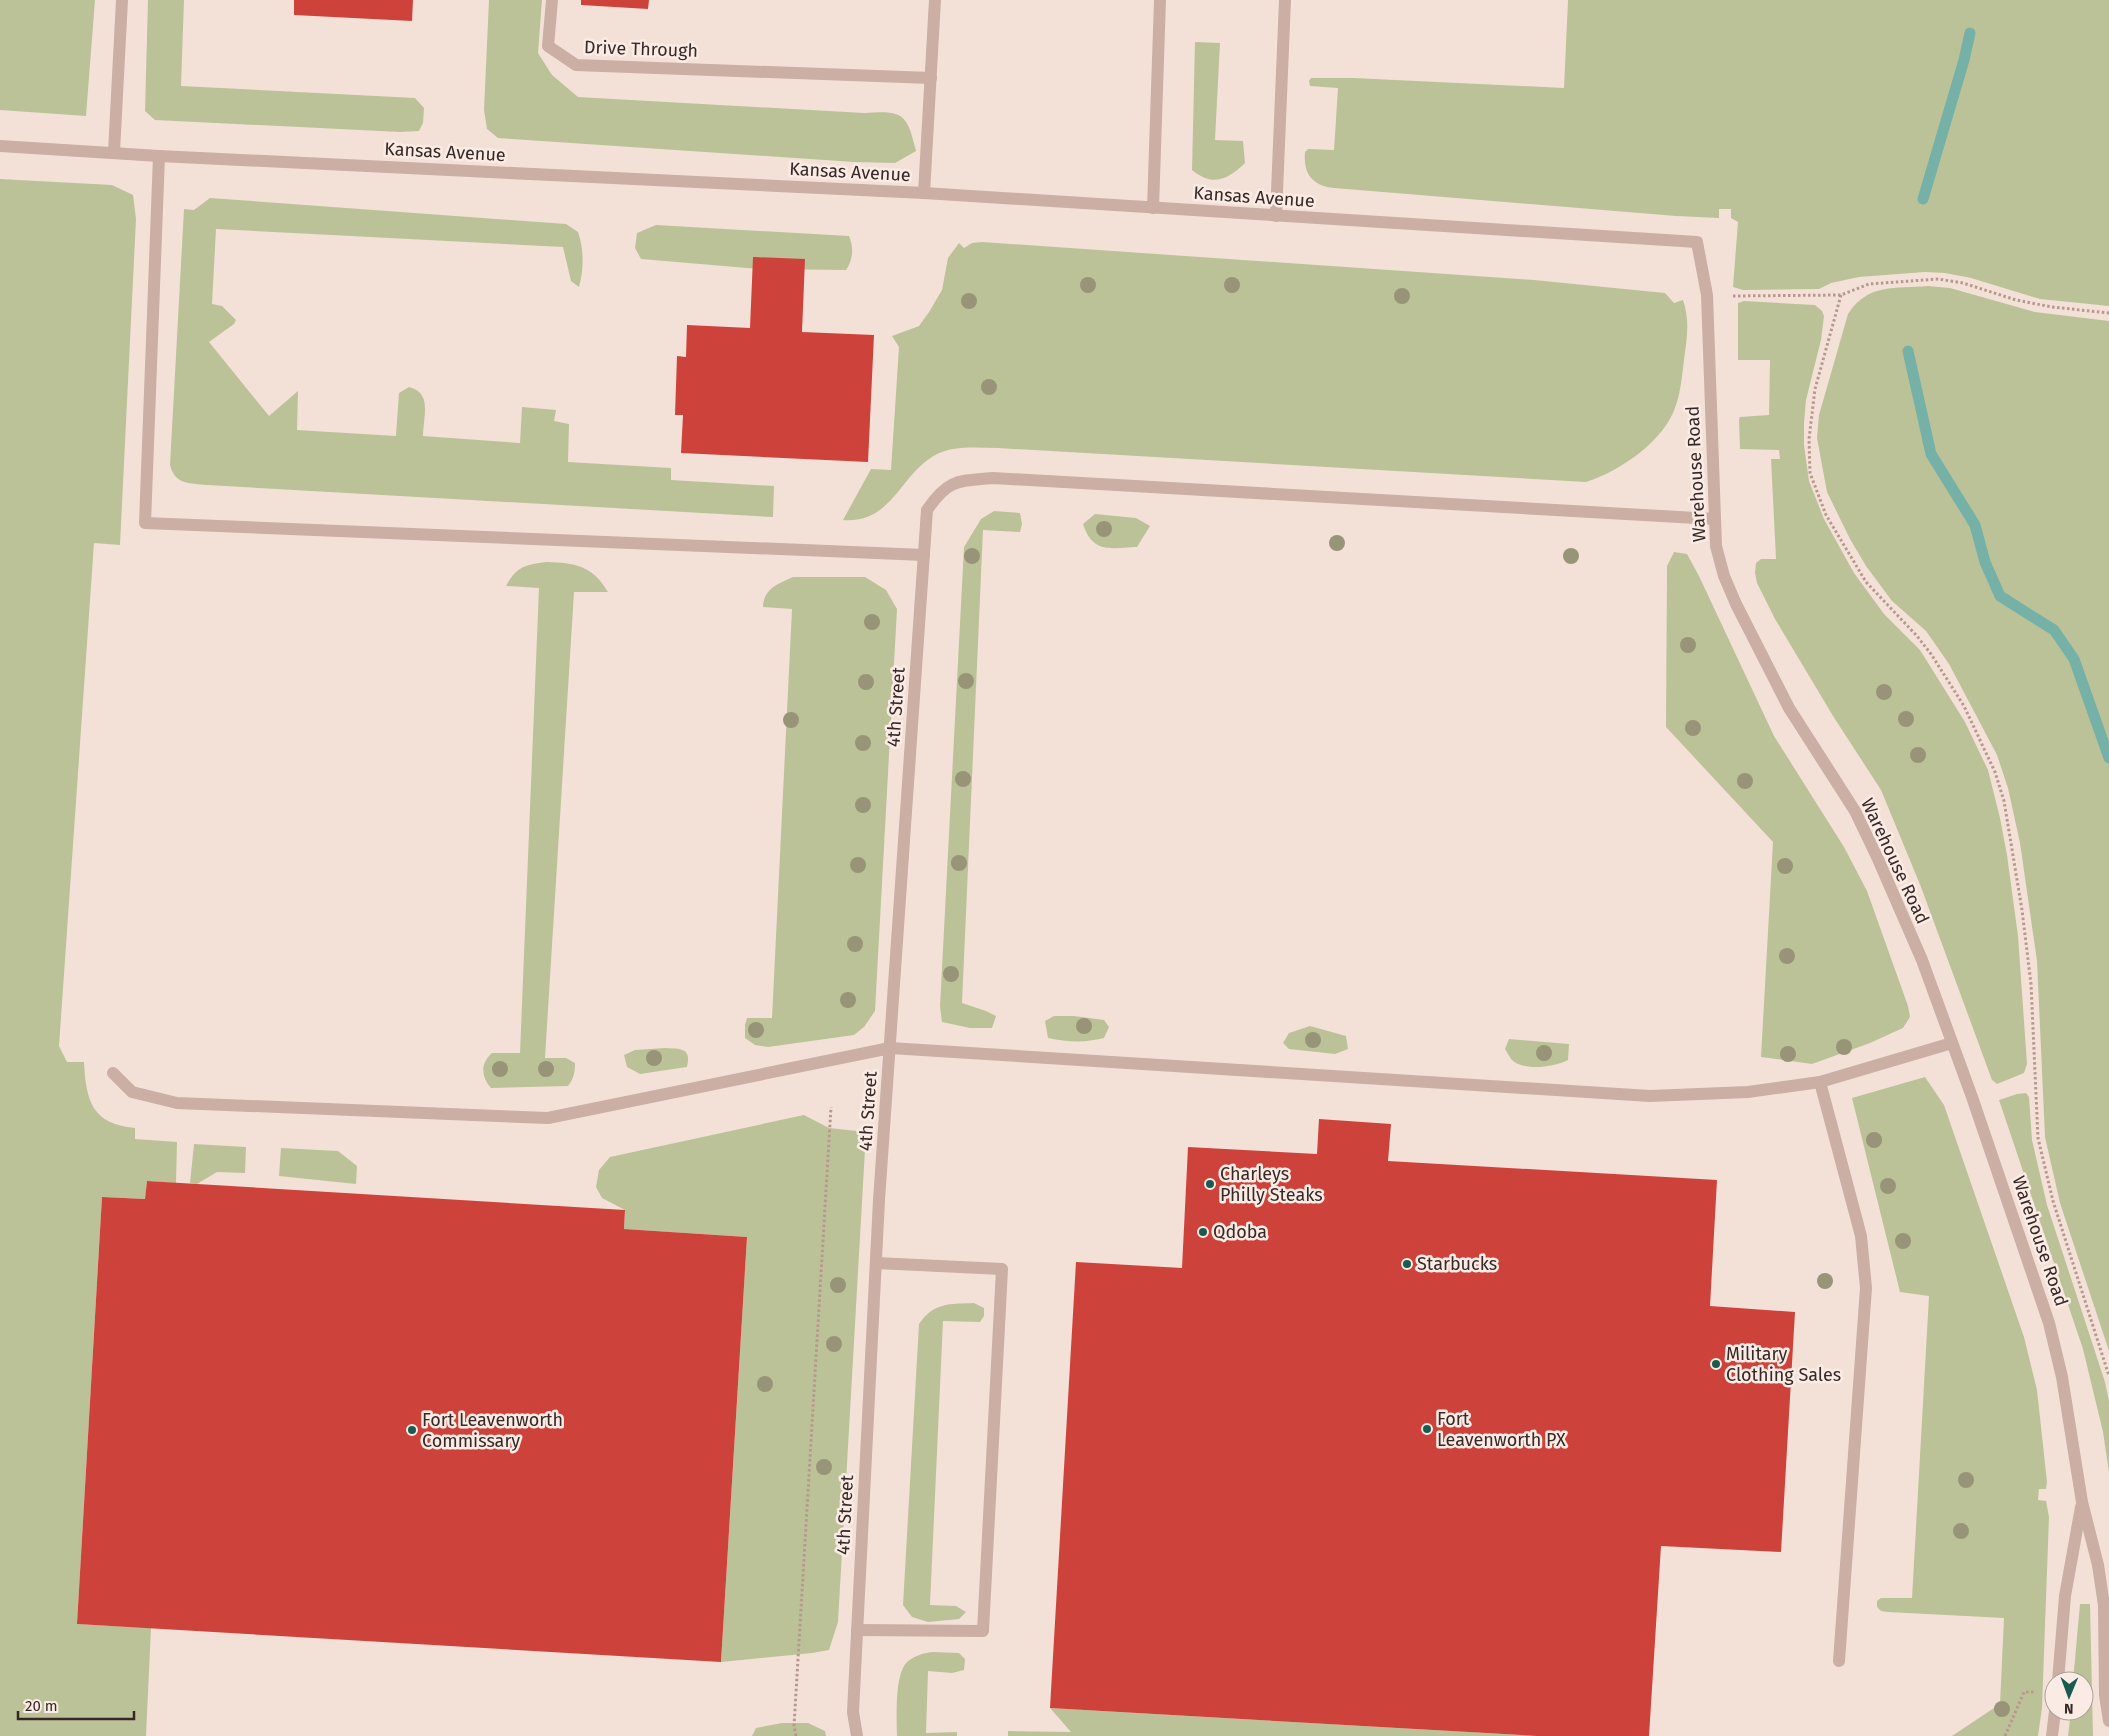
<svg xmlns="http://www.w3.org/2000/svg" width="2109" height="1736" font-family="'Fira Sans',sans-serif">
<rect width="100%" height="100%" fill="#f3e1d8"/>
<g fill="#bcc298">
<path d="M0 0H95L86 116 0 110Z"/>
<path d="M148 0H184L181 86 415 98 424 108 423 123 419 131 400 132 155 120 145 111Z"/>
<path d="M489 0H542L538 53 552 75 578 97 864 113C903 110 907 113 916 151L895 163 854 162 498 138 487 129 484 110Z"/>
<path d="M1568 0H2109V306L2040 299 1971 278 1945 273 1925 272 1859 277 1831 283 1819 289 1743 290 1733 287 1738 222 1731 218V209H1719V218L1676 216 1334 188C1312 186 1303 173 1305 152L1308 149 1334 150 1338 88 1310 86 1309 81 1311 78H1354L1564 88Z"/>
<path d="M1195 42 1220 43 1215 140 1243 141 1245 163C1227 180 1213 187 1192 170Z"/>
<path d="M0 179 112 185 133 195 136 219 120 545 94 543 59 1046 67 1062H84C86 1101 92 1124 135 1128V1139L177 1142 176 1183 147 1181 145 1199 102 1197 77 1624 151 1628 146 1736H0Z"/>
<path d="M210 198 566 224 578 232C584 249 584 269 579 287L571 281 563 247 216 229 212 304 222 306 236 320 234 324 209 342 269 416 298 391 297 430 396 436 399 393 409 387C433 393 423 417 423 436L520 443 522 407 556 410 554 421 569 424 568 462 671 468V480L774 486 773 517 207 485C189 483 175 485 170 465L184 209 194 210Z"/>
<path d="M656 225 849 236C854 248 853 260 846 270L759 269 641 259 635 248 637 233Z"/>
<path d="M982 242 1534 280 1665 293 1674 303 1683 300C1690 321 1687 338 1684 360 1682 375 1681 391 1676 405 1665 441 1620 471 1586 482L998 448C978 448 956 445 937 454 899 474 893 524 843 520L871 469 891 470 899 347 892 336 919 326 929 312 942 290 948 258 959 243 964 248 972 243Z"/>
<path d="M1928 286 1950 288 2035 312 2109 321V1351L2060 1203 2045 1137 2037 961 2020 843 2008 788 1997 755 1949 664 1926 631 1892 601 1866 566 1850 539 1827 492 1817 438 1819 415 1848 314C1868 283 1895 289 1928 286Z"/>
<path d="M1744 301 1815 305 1822 311 1824 316 1821 340 1806 400 1804 423V445L1809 481 1824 519 1854 573 1884 614 1920 650 1965 722 1988 770 2000 818 2007 855 2018 936 2027 1064 2024 1073 1997 1084 1992 1080 1921 887 1881 790 1833 716 1775 619 1757 583 1755 573 1756 563 1761 559H1776L1771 459H1780L1779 450 1740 449 1739 419 1740 417 1769 415 1770 360H1738V303Z"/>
<path d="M994 511 1020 513 1022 524 1020 532 983 530 962 1003 986 1011 996 1016 992 1028H970L942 1022 940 1006 964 547 981 519Z"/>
<path d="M1095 514 1136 518 1150 526 1137 547C1110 548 1093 554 1083 524Z"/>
<path d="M1674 552 1687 554 1699 576 1774 736 1844 847 1867 891 1908 1006 1910 1017 1903 1028 1870 1043 1812 1064 1761 1057 1773 842 1666 727 1667 566Z"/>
<path d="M546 562C575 563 592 565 608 592H574L545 1058H566L575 1063C575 1073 574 1078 568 1086L491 1088C481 1076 480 1064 492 1053H520L539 588 506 586C517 566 525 565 546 562Z"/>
<path d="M793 577H865L886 590 897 609 875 1011 864 1027 854 1035 768 1047 755 1045 745 1038V1025L747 1018H772L792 609 763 607C764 588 778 584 793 577Z"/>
<path d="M1054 1016H1074L1104 1020 1109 1027 1104 1038C1084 1043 1068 1042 1048 1038L1045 1021Z"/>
<path d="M1310 1026 1346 1036 1348 1049 1335 1054 1289 1049 1283 1043 1289 1033Z"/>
<path d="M1509 1039 1569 1044 1568 1060C1554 1067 1523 1072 1511 1059 1509 1056 1507 1052 1505 1049Z"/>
<path d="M665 1048C680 1049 692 1047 687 1067L640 1074 627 1067 624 1055 635 1050Z"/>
<path d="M1925 1077 1944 1105 2024 1337 2037 1390 2047 1482 2046 1489H2039L2038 1500 2046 1501 2049 1517 2042 1708 2038 1736H1952L2000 1704 2004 1618 1888 1612 1881 1611 1877 1607V1601L1881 1598H1912L1929 1296 1900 1292 1852 1098Z"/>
<path d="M2026 1093 2029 1097 2032 1140 2047 1205 2105 1382 2109 1401V1472L2103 1432 2083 1349 1999 1100 2017 1094Z"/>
<path d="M804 1115 829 1128 866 1132 838 1622 829 1650 812 1653 721 1662 747 1237 624 1229 625 1210 602 1198 596 1187 599 1170 610 1157Z"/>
<path d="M194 1144 246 1147 245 1173 217 1172 197 1184 190 1183Z"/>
<path d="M281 1148 338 1151 357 1166 356 1184 279 1176Z"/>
<path d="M974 1303 984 1308V1316L980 1322 943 1321 930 1605 956 1606 966 1612 959 1619 928 1622 912 1617 903 1605 919 1324C934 1302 950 1304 974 1303Z"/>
<path d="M2080 1604H2090L2093 1736H2068L2071 1711H2084V1681H2073Z"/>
<path d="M932 1652 959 1653 965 1659 964 1670 952 1673 928 1671 926 1733 957 1732V1736H897C897 1719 894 1675 907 1662 914 1656 923 1653 932 1652Z"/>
<path d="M1050 1708 1537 1736H1008V1731L1071 1732Z"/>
<path d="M782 1723H808L825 1731 826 1736H752L756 1728Z"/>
</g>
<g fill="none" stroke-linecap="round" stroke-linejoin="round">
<g stroke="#76b1a8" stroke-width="11">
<path d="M1923 199 1964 60 1970 33"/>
<path d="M1908 351 1931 454 1975 525 1985 562 2000 596 2054 630 2074 659 2109 758"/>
</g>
</g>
<g fill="#cd433c">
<path d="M294 0H413L412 21 294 15Z"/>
<path d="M581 0H649L648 9 581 5Z"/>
<path d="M753 257 805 259 802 332 874 335 868 462 681 453 683 415H675L677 356 686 357 687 325 750 328Z"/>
<path d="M1319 1119 1391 1124 1388 1161 1717 1180 1710 1306 1795 1312 1781 1552 1661 1546 1649 1736H1537L1050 1708 1076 1262 1182 1268 1188 1147 1317 1154Z"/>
<path d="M147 1181 625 1210 624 1229 747 1237 721 1662 77 1624 102 1197 145 1199Z"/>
</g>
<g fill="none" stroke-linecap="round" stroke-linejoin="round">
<g stroke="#b7988e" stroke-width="3" stroke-dasharray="2.5 2.5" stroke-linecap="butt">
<path d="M1841 295 1815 389 1809 439 1810 473 1826 515 1866 582 1917 636 1931 654 1964 706 1995 772 2004 801 2022 910 2031 984 2038 1138 2053 1201 2109 1376"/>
<path d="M1733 296 1841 295 1869 284 1938 279 1963 283 2016 300 2052 307 2109 313"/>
<path d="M796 1736 794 1726 831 1107"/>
<path d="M2005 1736 2024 1692H2035"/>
</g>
<g stroke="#cbaea4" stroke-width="12">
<path d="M552 0 548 46 576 65 931 78"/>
<path d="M0 146 159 156 924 193 1697 242 1707 295 1716 546 1724 576 1736 604 1789 708 1855 811 1878 859 1922 960 1972 1097 2049 1323 2062 1377 2082 1502 2098 1565 2104 1605 2105 1695 2109 1721"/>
<path d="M114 152 122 0"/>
<path d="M159 156 145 523 924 555"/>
<path d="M924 193 935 0"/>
<path d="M1153 208 1160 0"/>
<path d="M1276 216 1285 0"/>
<path d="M113 1073 132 1092 177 1103 548 1118 890 1048 1650 1096 1748 1092 1820 1082 1952 1043"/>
<path d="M1820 1082 1861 1236 1866 1288 1839 1661"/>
<path d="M857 1630 983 1631 1002 1269 876 1263"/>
<path d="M2058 1681 2065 1596 2081 1507"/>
<path d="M857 1736 853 1712 879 1200 927 510C948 479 958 481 993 478L1714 519"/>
<path d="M2052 1736 2055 1711"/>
</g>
</g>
<g fill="#989477">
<circle cx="1088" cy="285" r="8"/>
<circle cx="1232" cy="285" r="8"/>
<circle cx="1402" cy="296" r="8"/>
<circle cx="969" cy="301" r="8"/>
<circle cx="989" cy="387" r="8"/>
<circle cx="1104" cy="529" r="8"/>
<circle cx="1337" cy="543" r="8"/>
<circle cx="972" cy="556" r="8"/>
<circle cx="1571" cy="556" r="8"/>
<circle cx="872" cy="622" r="8"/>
<circle cx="1688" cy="645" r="8"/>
<circle cx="966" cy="681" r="8"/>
<circle cx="866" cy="682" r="8"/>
<circle cx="1884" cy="692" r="8"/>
<circle cx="1906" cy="719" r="8"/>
<circle cx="791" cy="720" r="8"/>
<circle cx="1693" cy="728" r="8"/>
<circle cx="863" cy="743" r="8"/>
<circle cx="1918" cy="755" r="8"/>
<circle cx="963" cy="779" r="8"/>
<circle cx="1745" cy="781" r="8"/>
<circle cx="863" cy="805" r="8"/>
<circle cx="959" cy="863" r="8"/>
<circle cx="858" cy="865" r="8"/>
<circle cx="1785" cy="866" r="8"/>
<circle cx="855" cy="944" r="8"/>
<circle cx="1787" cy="956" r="8"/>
<circle cx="951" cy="974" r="8"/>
<circle cx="848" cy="1000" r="8"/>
<circle cx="1084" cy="1026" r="8"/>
<circle cx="756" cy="1030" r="8"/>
<circle cx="1313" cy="1040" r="8"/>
<circle cx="1844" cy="1047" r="8"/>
<circle cx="1544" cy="1053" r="8"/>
<circle cx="1788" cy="1054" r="8"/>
<circle cx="654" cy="1058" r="8"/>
<circle cx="500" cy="1069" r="8"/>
<circle cx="546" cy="1069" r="8"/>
<circle cx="1874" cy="1140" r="8"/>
<circle cx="1888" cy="1186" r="8"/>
<circle cx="1903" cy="1241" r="8"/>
<circle cx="1825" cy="1281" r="8"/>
<circle cx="838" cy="1285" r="8"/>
<circle cx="834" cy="1344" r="8"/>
<circle cx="765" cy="1384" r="8"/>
<circle cx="824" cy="1467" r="8"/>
<circle cx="1966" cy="1480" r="8"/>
<circle cx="1961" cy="1531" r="8"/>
<circle cx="2002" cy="1709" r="8"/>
</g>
<g fill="#195a51" stroke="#faece5" stroke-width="2">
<circle cx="1210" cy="1184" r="5"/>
<circle cx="1203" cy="1232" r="5"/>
<circle cx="1407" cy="1264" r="5"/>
<circle cx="1716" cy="1364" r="5"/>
<circle cx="1427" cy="1429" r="5"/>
<circle cx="412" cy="1430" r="5"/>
</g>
<g text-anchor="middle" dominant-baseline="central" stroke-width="5" stroke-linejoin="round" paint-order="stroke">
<g font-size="18" fill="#362826" stroke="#faece5">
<text transform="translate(641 49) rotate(2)">Drive Through</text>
<text transform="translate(445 152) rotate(3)">Kansas Avenue</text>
<text transform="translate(850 172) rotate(3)">Kansas Avenue</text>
<text transform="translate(1254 197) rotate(4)">Kansas Avenue</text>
<text transform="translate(1696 474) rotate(-93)">Warehouse Road</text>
<text transform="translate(896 707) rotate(-86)">4th Street</text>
<text transform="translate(1895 861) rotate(65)">Warehouse Road</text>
<text transform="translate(868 1111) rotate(-86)">4th Street</text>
<text transform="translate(2040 1241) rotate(71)">Warehouse Road</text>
<text transform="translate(845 1515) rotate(-87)">4th Street</text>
</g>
<g font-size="18" fill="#362826" stroke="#faece5" text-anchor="start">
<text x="1220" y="1174">Charleys<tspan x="1220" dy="21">Philly Steaks</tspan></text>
<text x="1213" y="1232">Qdoba</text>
<text x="1417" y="1264">Starbucks</text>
<text x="1726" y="1354">Military<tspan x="1726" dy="21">Clothing Sales</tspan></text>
<text x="1437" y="1419">Fort<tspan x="1437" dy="21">Leavenworth PX</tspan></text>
<text x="422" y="1420">Fort Leavenworth<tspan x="422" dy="21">Commissary</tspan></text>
</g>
</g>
<g transform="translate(2069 1696) rotate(181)"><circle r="24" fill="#faece5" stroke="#ac9e99"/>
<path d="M0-4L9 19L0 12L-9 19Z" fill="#195a51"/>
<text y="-8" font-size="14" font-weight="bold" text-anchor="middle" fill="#362826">N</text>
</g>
<path d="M18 1711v8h116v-8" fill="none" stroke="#362826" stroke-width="2.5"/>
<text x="25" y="1711" font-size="15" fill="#362826" stroke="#faece5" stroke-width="4" paint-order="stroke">20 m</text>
</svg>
